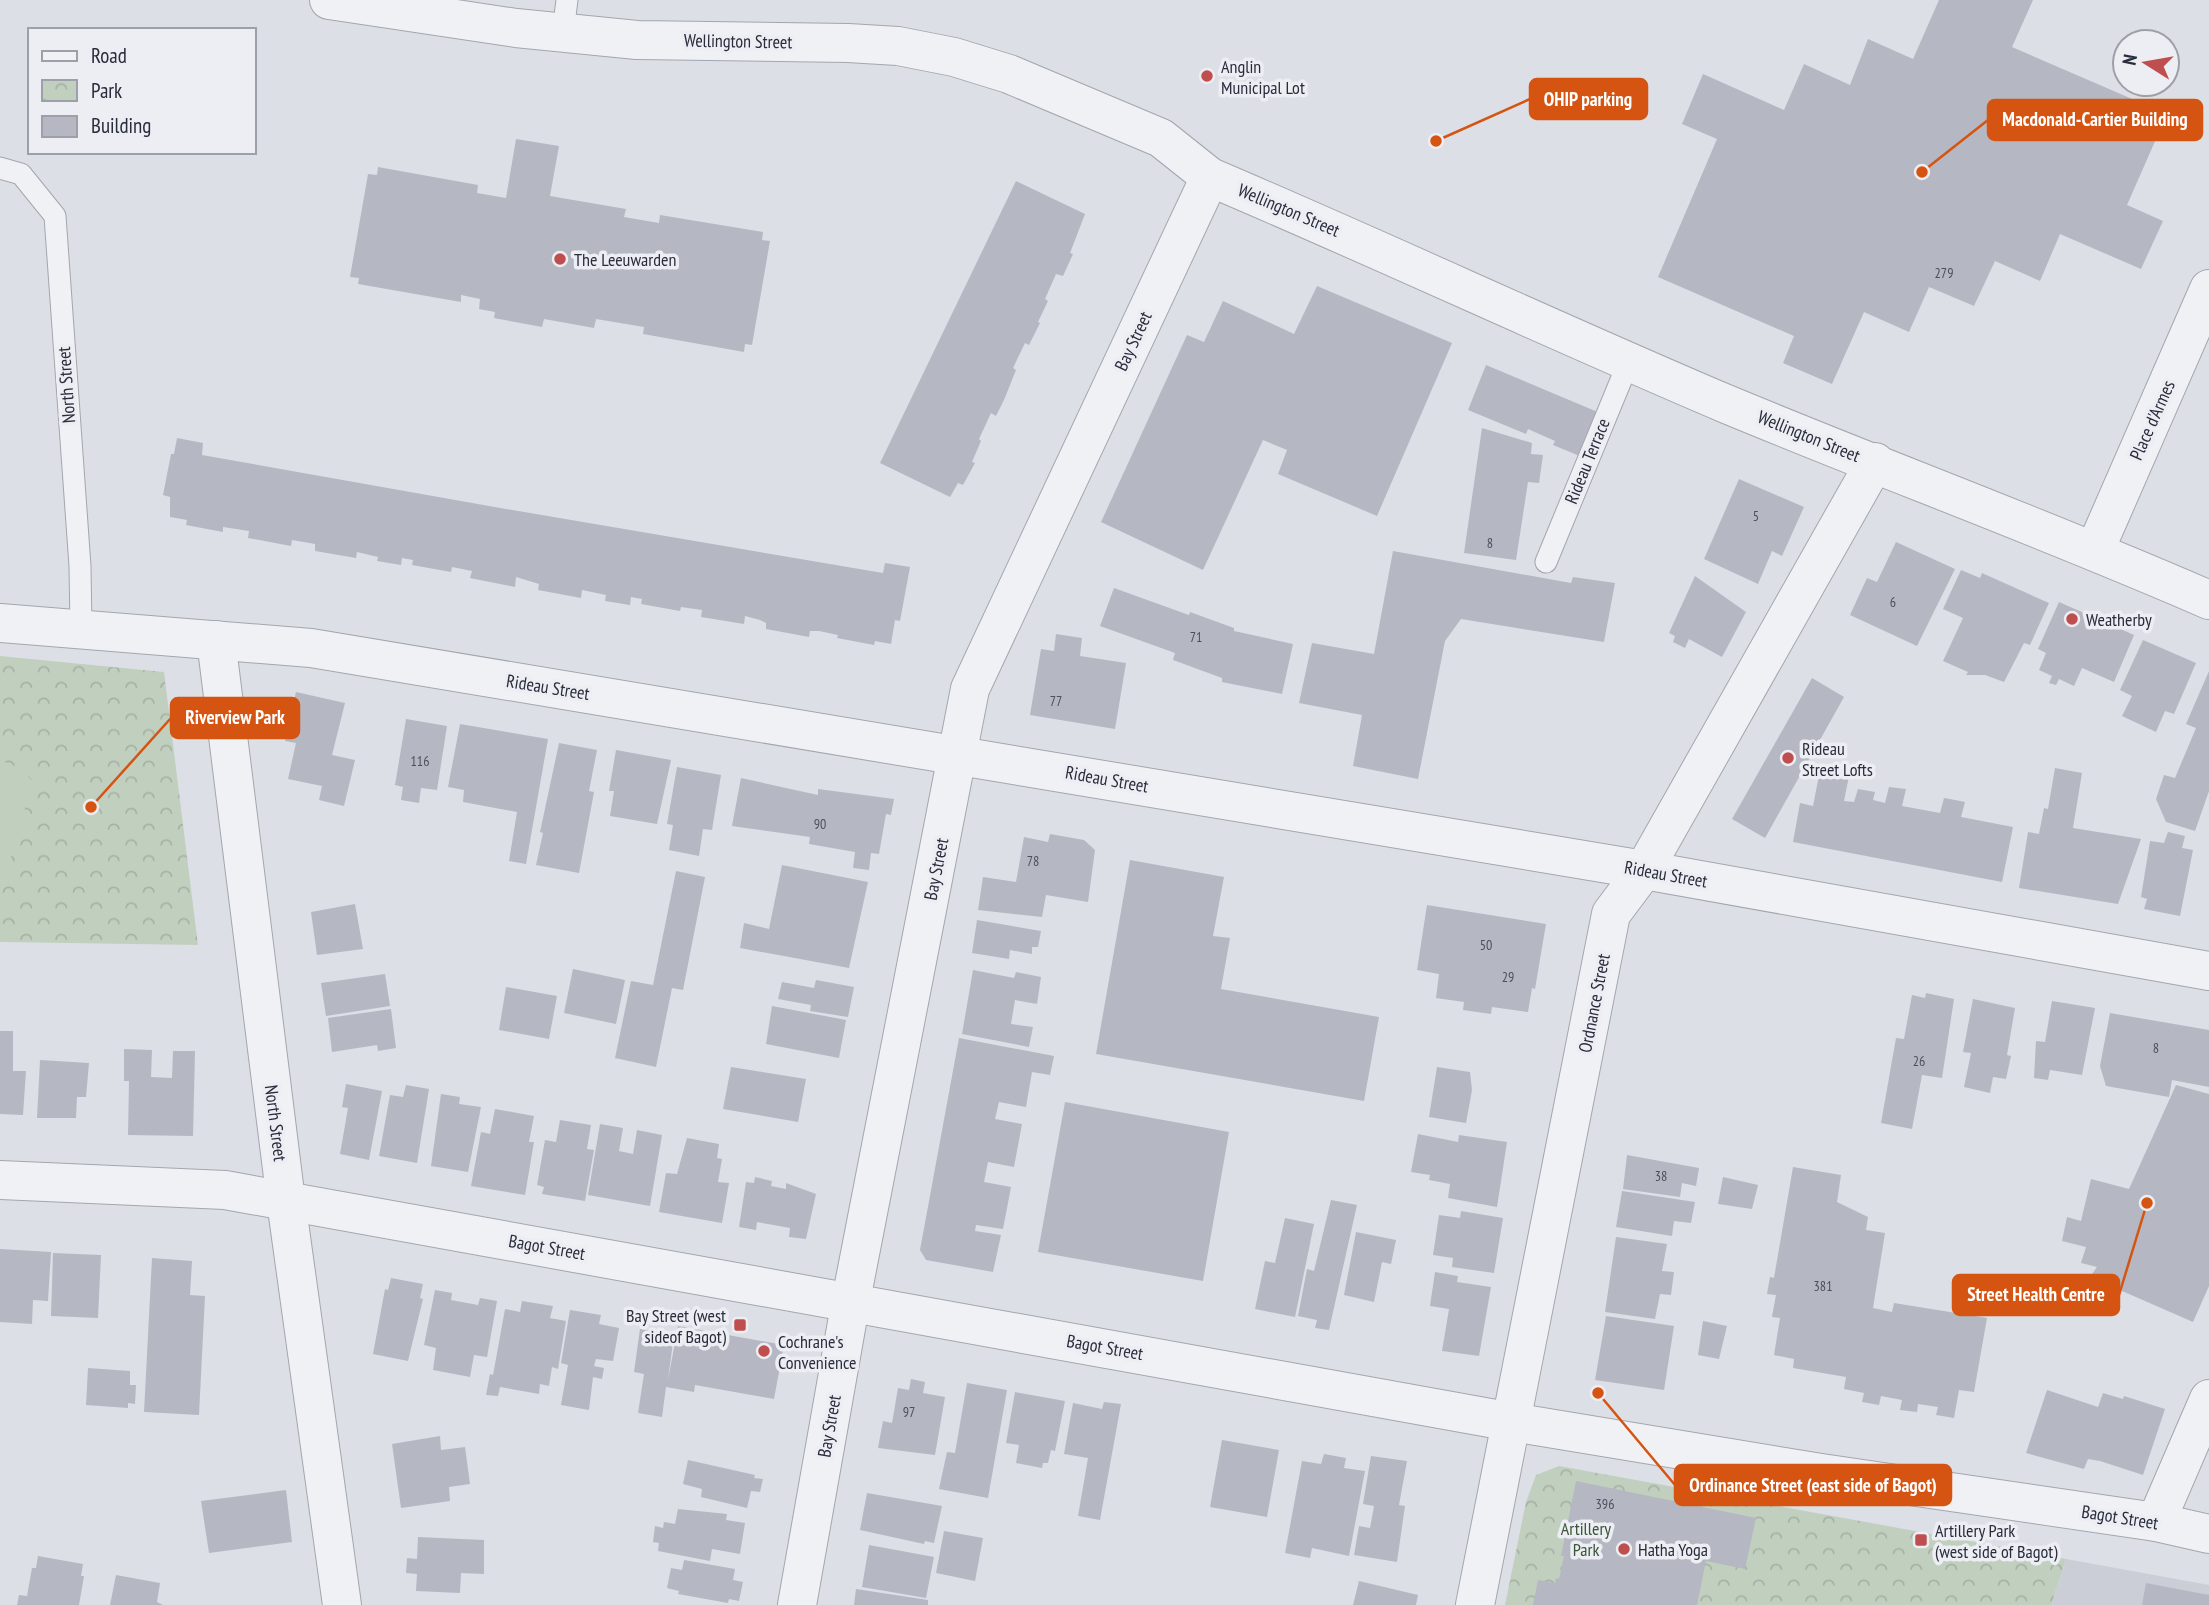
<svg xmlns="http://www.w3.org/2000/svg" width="2209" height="1605" font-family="'PT Sans Narrow',sans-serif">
<defs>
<pattern id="park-crowns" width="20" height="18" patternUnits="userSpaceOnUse" patternTransform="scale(1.75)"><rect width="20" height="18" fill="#c1cfbf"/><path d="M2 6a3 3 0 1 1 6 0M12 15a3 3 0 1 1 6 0" fill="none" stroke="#a6b2a5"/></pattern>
</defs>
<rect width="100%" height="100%" fill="#dddfe6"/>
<path fill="#ccced7" d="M2066 1559 2209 1585V1605H2051Z"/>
<g fill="url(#park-crowns)">
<path d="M0 656 164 672 198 945 0 942Z"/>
<path d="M1559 1466 2019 1550 2066 1559 2051 1605H1505L1526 1502 1536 1475Z"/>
</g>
<path fill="#c1cfbf" d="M0 760 17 767 33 781 0 895Z"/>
<g fill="#b5b8c2">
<path d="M1939 0H2033L2012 47 2167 114 2127 205 2163 221 2141 269 2060 234 2040 281 1995 261 1974 306 1929 287 1909 332 1864 312 1832 384 1783 363 1794 336 1658 277 1717 139 1682 124 1703 74 1784 110 1804 64 1850 85 1868 39 1913 59Z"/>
<path d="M516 139 559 146 550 196 626 209 624 217 659 223 660 215 763 232 762 240 770 241 752 345 745 344 744 352 643 334 644 327 596 319 594 328 544 319 542 327 494 318 495 312 479 309 480 299 461 295V302L358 284 359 278 350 277 368 174 377 175 378 167 478 185 477 193 506 198Z"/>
<path d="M1016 181 1085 214 1070 253 1073 254 1063 276 1056 274 1045 299 1048 301 1038 322 1040 323 1029 345 1025 343 1013 368 1016 370 1004 400 996 416 991 413 979 439 981 441 972 462 975 463 963 485 958 483 950 497 880 463Z"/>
<path d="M1317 286 1452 343 1377 516 1278 474 1287 450 1263 440 1203 570 1101 522 1187 335 1204 342 1223 301 1294 334Z"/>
<path d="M1486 365 1600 413 1582 457 1553 445 1555 441 1528 429 1526 434 1468 410Z"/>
<path d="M1482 428 1532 443 1531 454 1543 455 1539 483 1528 482 1516 560 1464 553Z"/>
<path d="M177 438 203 443 202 455 506 509 883 573 885 563 910 567 900 621 895 620 891 644 875 641 874 645 837 638 838 635 819 631H810L809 637 766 629V623L760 620 745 616 744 624 701 617 702 610 681 607 680 611 641 604 642 599 631 597 630 605 605 601 606 595 582 590 581 598 538 590 539 584 516 577 515 587 470 578 472 571 452 567 451 572 412 565 413 560 402 558 401 565 377 561 378 557 357 552 356 558 315 551V544L292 540 291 546 248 538 249 531 223 527V532L186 525 187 520 170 517V497L163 495 171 454H174Z"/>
<path d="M1739 479 1804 507 1782 556 1772 551 1758 584 1704 559Z"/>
<path d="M1896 542 1955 569 1917 646 1850 615 1867 578 1877 582Z"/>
<path d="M1393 551 1571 583 1573 577 1615 583 1604 642 1461 619 1445 641 1418 779 1353 766 1362 715 1299 703 1312 643 1374 654Z"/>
<path d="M1961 570 1980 578 1982 573 2049 603 2030 645 2024 643 2004 682 1985 675H1966L1968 672 1943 661 1963 618 1943 609Z"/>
<path d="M1695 576 1746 612 1722 657 1689 639 1685 648 1673 642 1675 636 1669 633Z"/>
<path d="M1114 588 1189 615 1190 612 1234 628V631L1293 644 1282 694 1222 682V678L1173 660 1175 653 1100 626Z"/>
<path d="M2059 602 2134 635 2114 682 2082 668 2074 686 2059 679 2056 685 2049 683 2052 676 2039 670 2046 653 2038 649Z"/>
<path d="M1056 634 1082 638 1080 656 1126 663 1115 729 1030 715 1041 649 1054 651Z"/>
<path d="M2143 640 2196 663 2174 714 2165 711 2156 732 2122 716 2132 696 2120 690Z"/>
<path d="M2209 671V791L2195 831 2166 822 2156 799 2164 775 2175 778 2196 728 2186 724Z"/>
<path d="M1812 678 1844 697 1765 838 1732 819Z"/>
<path d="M296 692 345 703 332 755 355 760 344 806 319 800 322 786 288 779 296 743 285 741Z"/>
<path d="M406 719 447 726 437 790 421 788 419 803 401 800 403 787 395 785Z"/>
<path d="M460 724 548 739 526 864 509 861 517 812 463 802 464 790 448 787Z"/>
<path d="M559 743 597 750 589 791 594 792 579 873 536 865 543 833 540 832Z"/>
<path d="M616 750 671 760 657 824 610 816 614 791H609Z"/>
<path d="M677 767 721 775 712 830 703 829 699 856 669 850 673 825 667 824Z"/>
<path d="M2055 768 2082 773 2073 828 2141 839 2118 904 2019 888 2028 832 2039 834 2044 808 2048 809Z"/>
<path d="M1820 770 1849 776 1844 801 1854 802 1858 789 1875 792 1873 800 1885 803 1889 787 1906 789 1902 806 1940 813 1944 798 1955 800 1965 802 1961 817 2013 827 2002 882 1793 842 1800 803 1813 806Z"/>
<path d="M741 778 818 795V789L894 799 891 815 886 814 879 854 871 853 869 870 853 868 855 852 809 844 810 837 732 826Z"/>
<path d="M2168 832 2185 836 2182 848 2193 850 2180 916 2144 909 2147 899 2141 897 2150 841 2164 843Z"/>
<path d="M1050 834 1084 840 1095 850 1088 902 1046 895 1042 917 978 910 983 877 1016 882 1024 837 1048 842Z"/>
<path d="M1130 860 1224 877 1213 936 1230 938 1221 989 1379 1017 1364 1101 1096 1054Z"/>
<path d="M782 865 868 882 849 968 740 948 744 923 769 929Z"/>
<path d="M676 871 705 877 683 990 672 988 656 1067 615 1058 631 981 653 985Z"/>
<path d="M355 904 363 949 317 955 311 912Z"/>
<path d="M1427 905 1546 924 1535 989 1532 988 1528 1012 1492 1007 1491 1014 1463 1010 1464 1002 1436 998 1439 974 1417 970Z"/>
<path d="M977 920 1041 931 1038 947H1032V954L1010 950 1009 959 972 953Z"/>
<path d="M573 969 625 980 616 1024 564 1013Z"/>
<path d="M973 970 1014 978 1016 972 1041 977 1037 1004 1015 1000 1011 1024 1033 1027 1029 1047 962 1034Z"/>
<path d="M385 974 390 1006 326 1016 321 983Z"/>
<path d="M816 980 854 987 848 1017 810 1011 811 1005 778 999 782 982 814 988Z"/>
<path d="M506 987 557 996 549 1039 499 1030Z"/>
<path d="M1926 993 1954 999 1942 1078 1922 1075 1912 1129 1881 1123 1896 1038 1904 1039 1912 995 1925 998Z"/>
<path d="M1973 999 2015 1008 2007 1055 2011 1056 2006 1079 1993 1077 1990 1093 1964 1087 1971 1053 1963 1052Z"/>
<path d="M2052 1001 2095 1008 2082 1075 2050 1070 2048 1080 2034 1078 2036 1041 2045 1042Z"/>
<path d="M772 1006 846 1020 839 1058 766 1044Z"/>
<path d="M391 1009 396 1048 378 1051 377 1045 332 1052 328 1018Z"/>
<path d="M2110 1013 2209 1030V1087L2172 1080 2169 1097 2106 1086 2100 1066Z"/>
<path d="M0 1031H13V1071H26L23 1115 0 1114Z"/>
<path d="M959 1038 1054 1056 1050 1075 1032 1072 1026 1107 999 1102 995 1119 1022 1124 1014 1167 988 1162 984 1182 1011 1187 1003 1229 976 1225 975 1231 1001 1235 993 1272 926 1260 920 1250Z"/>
<path d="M124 1049 152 1050 151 1077 172 1078 173 1051H195L193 1136 128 1135 129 1081H124Z"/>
<path d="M40 1060 89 1063 86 1097H77L76 1118H37Z"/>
<path d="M731 1067 806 1079 798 1122 723 1109Z"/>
<path d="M1437 1067 1470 1072 1472 1090 1466 1123 1429 1117Z"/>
<path d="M346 1084 382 1091 369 1160 340 1154 348 1108 342 1107Z"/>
<path d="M406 1085 429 1089 417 1163 379 1156 390 1095 403 1097Z"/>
<path d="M2176 1085 2209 1094V1286L2193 1322 2090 1277 2097 1267 2081 1263 2086 1247 2062 1241 2067 1217 2081 1221 2091 1179 2129 1189Z"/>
<path d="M441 1094 460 1097 459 1104 481 1107 468 1172 431 1166Z"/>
<path d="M1065 1102 1229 1132 1203 1281 1038 1252Z"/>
<path d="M495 1109 534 1116 529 1142H534L525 1195 471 1186 481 1132 490 1134Z"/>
<path d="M560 1120 591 1125 587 1149 594 1150 585 1201 542 1194 544 1187 537 1185 545 1140 556 1142Z"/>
<path d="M600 1124 623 1128 619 1151 633 1154 637 1130 662 1135 650 1206 588 1195Z"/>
<path d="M1418 1134 1458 1142 1459 1135 1507 1142 1497 1207 1448 1198 1450 1184 1429 1180 1430 1175 1411 1172Z"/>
<path d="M687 1138 719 1144 717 1158 722 1159 718 1182 729 1183 722 1223 659 1212 666 1173 677 1174Z"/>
<path d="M1627 1155 1699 1168 1696 1186 1682 1183 1680 1197 1623 1189Z"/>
<path d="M1793 1167 1841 1175 1837 1202 1868 1217 1866 1230 1885 1233 1873 1308 1892 1312 1894 1303 1987 1318 1974 1392 1959 1390 1954 1418 1936 1415 1938 1407 1918 1404 1917 1412 1900 1410 1902 1400 1881 1396 1879 1405 1862 1402 1864 1393 1844 1389 1846 1377 1793 1368 1794 1359 1774 1355 1780 1318 1772 1317 1776 1295 1767 1294 1770 1277 1774 1278Z"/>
<path d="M755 1177 772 1181 771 1186 786 1189V1183L816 1194 806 1239 789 1237 790 1228 757 1222 756 1230 739 1227 746 1182 754 1183Z"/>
<path d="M1723 1177 1758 1185 1752 1209 1718 1204Z"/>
<path d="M1622 1191 1695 1202 1691 1223 1674 1221 1672 1236 1616 1227Z"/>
<path d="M1331 1200 1357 1205 1329 1330 1315 1328 1317 1320 1298 1316 1307 1269 1314 1271Z"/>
<path d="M1461 1211 1503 1218 1494 1273 1452 1267 1453 1258 1433 1255 1439 1215 1460 1218Z"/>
<path d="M1285 1218 1314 1224 1295 1317 1255 1309 1265 1261 1275 1263Z"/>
<path d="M1356 1232 1396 1240 1391 1264 1382 1262 1374 1302 1344 1295Z"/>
<path d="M1616 1237 1667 1244 1662 1271 1674 1272 1671 1295 1660 1294 1655 1319 1605 1312Z"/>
<path d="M0 1249 51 1252 48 1301 33 1300 32 1324 0 1322Z"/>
<path d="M53 1253 101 1255 98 1318 51 1316Z"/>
<path d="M152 1258 192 1261 190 1295 205 1296 199 1415 144 1412Z"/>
<path d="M1435 1272 1458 1276 1457 1282 1491 1287 1479 1356 1442 1351 1449 1309 1430 1306Z"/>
<path d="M391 1278 423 1284 420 1298 423 1299 408 1361 373 1354 385 1289 388 1290Z"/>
<path d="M435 1290 452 1293 451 1300 478 1305 480 1298 497 1301 487 1357 474 1355 470 1377 433 1370 436 1348 424 1345Z"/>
<path d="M522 1301 553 1306 550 1318 566 1321 558 1369 552 1367 549 1386 540 1384 539 1394 500 1387 498 1396 486 1395 490 1374 493 1375 505 1309 520 1312Z"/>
<path d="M570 1310 601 1315 599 1324 619 1328 613 1361 596 1359 594 1366 604 1368 602 1379 593 1377 589 1410 561 1405 568 1365 561 1363Z"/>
<path d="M1606 1316 1674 1326 1664 1390 1595 1380Z"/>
<path d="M1703 1321 1727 1326 1719 1359 1698 1355Z"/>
<path d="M678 1326 784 1345 774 1399 695 1385 694 1392 666 1387 662 1417 638 1413 644 1374 634 1372 640 1329 674 1334 668 1380Z"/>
<path d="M88 1368 130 1371V1385H136L135 1404 128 1403V1408L86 1405Z"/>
<path d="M911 1379 925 1382 923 1393 945 1397 935 1455 878 1448 883 1421 892 1423 898 1388 909 1390Z"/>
<path d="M967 1383 1007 1390 988 1498 939 1489 947 1452 955 1453Z"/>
<path d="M2047 1390 2098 1407 2103 1393 2123 1399 2124 1396 2165 1409 2143 1475 2100 1461 2088 1459 2084 1469 2026 1453Z"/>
<path d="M1015 1392 1065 1401 1055 1451 1051 1450 1048 1463H1043L1042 1468 1016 1463 1019 1445 1006 1443Z"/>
<path d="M1104 1402 1121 1404 1100 1520 1078 1516 1088 1458 1064 1454 1073 1403 1102 1409Z"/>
<path d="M440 1436 441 1450 465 1447 470 1484 449 1487 450 1501 401 1508 392 1444Z"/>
<path d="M1222 1440 1279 1450 1267 1517 1210 1507Z"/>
<path d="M1324 1454 1346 1458 1344 1468 1365 1471 1349 1556 1312 1548 1310 1558 1285 1553 1302 1461 1321 1464Z"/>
<path d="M1371 1456 1407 1461 1399 1505 1405 1506 1397 1562 1354 1555 1359 1526 1370 1528 1374 1506 1363 1504Z"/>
<path d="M688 1460 755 1475 754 1478 763 1479 760 1492 751 1491 747 1508 701 1497 702 1489 683 1484Z"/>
<path d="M1576 1481 1756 1518 1745 1569 1706 1561 1697 1605H1533L1538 1580 1555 1583 1556 1578 1559 1579 1564 1556H1561Z"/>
<path d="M286 1490 292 1542 209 1553 201 1501Z"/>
<path d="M867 1493 942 1506 934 1543 925 1541 924 1544 860 1530Z"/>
<path d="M678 1509 727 1514 726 1520 745 1523 740 1554 712 1549 710 1561 658 1551 659 1543 653 1542 655 1526 663 1528 664 1522 675 1524Z"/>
<path d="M944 1531 983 1538 975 1581 936 1573Z"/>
<path d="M418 1537 484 1540V1574L461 1573 460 1593 416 1591 417 1574 406 1573 407 1558 417 1559Z"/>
<path d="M869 1545 934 1557 926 1598 862 1587Z"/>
<path d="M38 1556 83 1564 81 1576H84L79 1605H17L19 1595 27 1596 32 1568H36Z"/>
<path d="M684 1560 735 1569 733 1580 743 1582 739 1601 729 1599 728 1603 678 1594 679 1591 667 1588 671 1568 682 1570Z"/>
<path d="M116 1575 160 1583 157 1602 163 1605H110Z"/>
<path d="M1359 1581 1418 1595 1416 1605H1353Z"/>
<path d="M2146 1583 2209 1595V1605H2142Z"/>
<path d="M856 1589 928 1600V1605H854Z"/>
</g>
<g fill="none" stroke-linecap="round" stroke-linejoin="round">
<g stroke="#a3a6af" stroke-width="23">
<g id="service">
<path d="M563 32 567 0"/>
<path d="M0 168 21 174 55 216 80 566 81 629"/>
<path d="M1546 562 1629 361"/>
</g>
</g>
<g stroke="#a3a6af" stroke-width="40">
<g id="minor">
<path d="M329 0 516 28 637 40 848 43 898 46 954 57 1009 74 1161 138 1210 177C1382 250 1552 330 1724 403 1885 470 2049 530 2209 600"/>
<path d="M2095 550 2209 289"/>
<path d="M216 640 286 1201 342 1605"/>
<path d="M0 1180 225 1190 1512 1422 1821 1473 2156 1522"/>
<path d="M797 1605 851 1300 970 689 1210 177"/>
<path d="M1475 1605 1611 914 1644 870 1875 462"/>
</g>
</g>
<g stroke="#a3a6af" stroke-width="40">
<g id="tertiary">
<path d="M0 623 311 648 1644 870 2209 971"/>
<path d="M2209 1399 2156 1522 2209 1534"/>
</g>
</g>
<use href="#service" stroke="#f0f1f4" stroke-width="21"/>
<use href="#minor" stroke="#f0f1f4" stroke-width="38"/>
<use href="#tertiary" stroke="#f0f1f4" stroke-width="38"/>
</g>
<g fill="#bf4e4e" stroke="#edeef3" stroke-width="2.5">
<circle cx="1207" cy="76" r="7"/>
<circle cx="560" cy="259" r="7"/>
<circle cx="2072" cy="619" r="7"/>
<circle cx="1788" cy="758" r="7"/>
<rect x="733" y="1318" width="14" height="14" rx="3.5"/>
<circle cx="764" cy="1351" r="7"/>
<rect x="1914" y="1533" width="14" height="14" rx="3.5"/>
<circle cx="1624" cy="1549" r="7"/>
</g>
<g text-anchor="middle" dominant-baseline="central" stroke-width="7" stroke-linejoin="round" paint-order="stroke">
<g font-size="14" fill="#4b4f5d">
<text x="1944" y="273">279</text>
<text x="1756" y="516">5</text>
<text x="1490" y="543">8</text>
<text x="1893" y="602">6</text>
<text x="1196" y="637">71</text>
<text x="1056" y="701">77</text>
<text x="420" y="761">116</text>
<text x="820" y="824">90</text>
<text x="1033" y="861">78</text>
<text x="1486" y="945">50</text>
<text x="1508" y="977">29</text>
<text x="2156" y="1048">8</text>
<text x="1919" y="1061">26</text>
<text x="1661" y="1176">38</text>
<text x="1823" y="1286">381</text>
<text x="909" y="1412">97</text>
<text x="1605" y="1504">396</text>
</g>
<g font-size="18" fill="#282c3b" stroke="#edeef3">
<text transform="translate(738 41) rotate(1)">Wellington Street</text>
<text transform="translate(1289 210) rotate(23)">Wellington Street</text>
<text transform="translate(1133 341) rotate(-65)">Bay Street</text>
<text transform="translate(66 385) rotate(-94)">North Street</text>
<text transform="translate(2152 420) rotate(-66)">Place d'Armes</text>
<text transform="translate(1809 436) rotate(22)">Wellington Street</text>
<text transform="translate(1587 461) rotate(-68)">Rideau Terrace</text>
<text transform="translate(548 687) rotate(9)">Rideau Street</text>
<text transform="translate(1107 779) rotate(10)">Rideau Street</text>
<text transform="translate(936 869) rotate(-79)">Bay Street</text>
<text transform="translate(1666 874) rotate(10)">Rideau Street</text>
<text transform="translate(1594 1003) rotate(-79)">Ordnance Street</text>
<text transform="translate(276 1123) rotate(83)">North Street</text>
<text transform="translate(547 1247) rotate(10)">Bagot Street</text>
<text transform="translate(1105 1347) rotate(10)">Bagot Street</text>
<text transform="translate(829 1426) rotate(-80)">Bay Street</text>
<text transform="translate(2120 1517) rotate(9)">Bagot Street</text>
</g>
<g font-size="18" fill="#282c3b" stroke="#edeef3" text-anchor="start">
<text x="1221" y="66">Anglin<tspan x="1221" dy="21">Municipal Lot</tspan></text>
<text x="574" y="259">The Leeuwarden</text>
<text x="2086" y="619">Weatherby</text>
<text x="1802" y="748">Rideau<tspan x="1802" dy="21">Street Lofts</tspan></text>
<text x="726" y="1315" text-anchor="end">Bay Street (west<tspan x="726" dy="21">sideof Bagot)</tspan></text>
<text x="778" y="1341">Cochrane's<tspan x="778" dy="21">Convenience</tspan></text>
<text x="1935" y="1530">Artillery Park<tspan x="1935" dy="21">(west side of Bagot)</tspan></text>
<text x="1638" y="1549">Hatha Yoga</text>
</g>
<g font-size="18" fill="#385537" stroke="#edeef3">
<text x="1586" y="1528">Artillery<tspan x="1586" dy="21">Park</tspan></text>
</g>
</g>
<path fill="none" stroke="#d55411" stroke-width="2.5" d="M1436 141L1530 99M1922 172L1988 120M91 807L171 718M2147 1203L2119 1295M1598 1393L1675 1485"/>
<g fill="#d55411" stroke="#edeef3" stroke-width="2.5">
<circle cx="1436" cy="141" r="7"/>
<circle cx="1922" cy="172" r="7"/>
<circle cx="91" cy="807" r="7"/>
<circle cx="2147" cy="1203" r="7"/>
<circle cx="1598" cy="1393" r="7"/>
</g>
<g fill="#d55411" stroke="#d55411" stroke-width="2.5">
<rect x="1530" y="79" width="117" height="40" rx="7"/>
<rect x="1988" y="100" width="214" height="40" rx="7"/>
<rect x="171" y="698" width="128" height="40" rx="7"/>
<rect x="1953" y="1275" width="166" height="40" rx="7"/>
<rect x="1675" y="1465" width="276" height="40" rx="7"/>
</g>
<g font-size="19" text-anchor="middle" font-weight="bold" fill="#fff">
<text x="1588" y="106">OHIP parking</text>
<text x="2095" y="126">Macdonald-Cartier Building</text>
<text x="235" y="724">Riverview Park</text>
<text x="2036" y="1301">Street Health Centre</text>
<text x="1813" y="1492">Ordinance Street (east side of Bagot)</text>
</g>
<rect x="28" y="28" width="228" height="126" fill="#edeef3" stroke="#9ea0a9" stroke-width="2"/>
<rect x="42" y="51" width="35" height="10" fill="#f0f1f4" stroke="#9ea0a9" stroke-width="2"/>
<text x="91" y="63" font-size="21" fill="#282c3b">Road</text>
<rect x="42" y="80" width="35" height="21" fill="url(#park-crowns)" stroke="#9ea0a9" stroke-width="2"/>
<text x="91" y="98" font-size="21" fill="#282c3b">Park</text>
<rect x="42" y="116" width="35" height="21" fill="#b5b8c2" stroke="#9ea0a9" stroke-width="2"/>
<text x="91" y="133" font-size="21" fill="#282c3b">Building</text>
<g transform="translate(2146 63) rotate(281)"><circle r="33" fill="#edeef3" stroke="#9ea0a9" stroke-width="2"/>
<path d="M0-5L12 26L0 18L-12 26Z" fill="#bf4e4e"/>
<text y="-10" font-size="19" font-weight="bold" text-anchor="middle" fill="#282c3b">N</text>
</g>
</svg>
